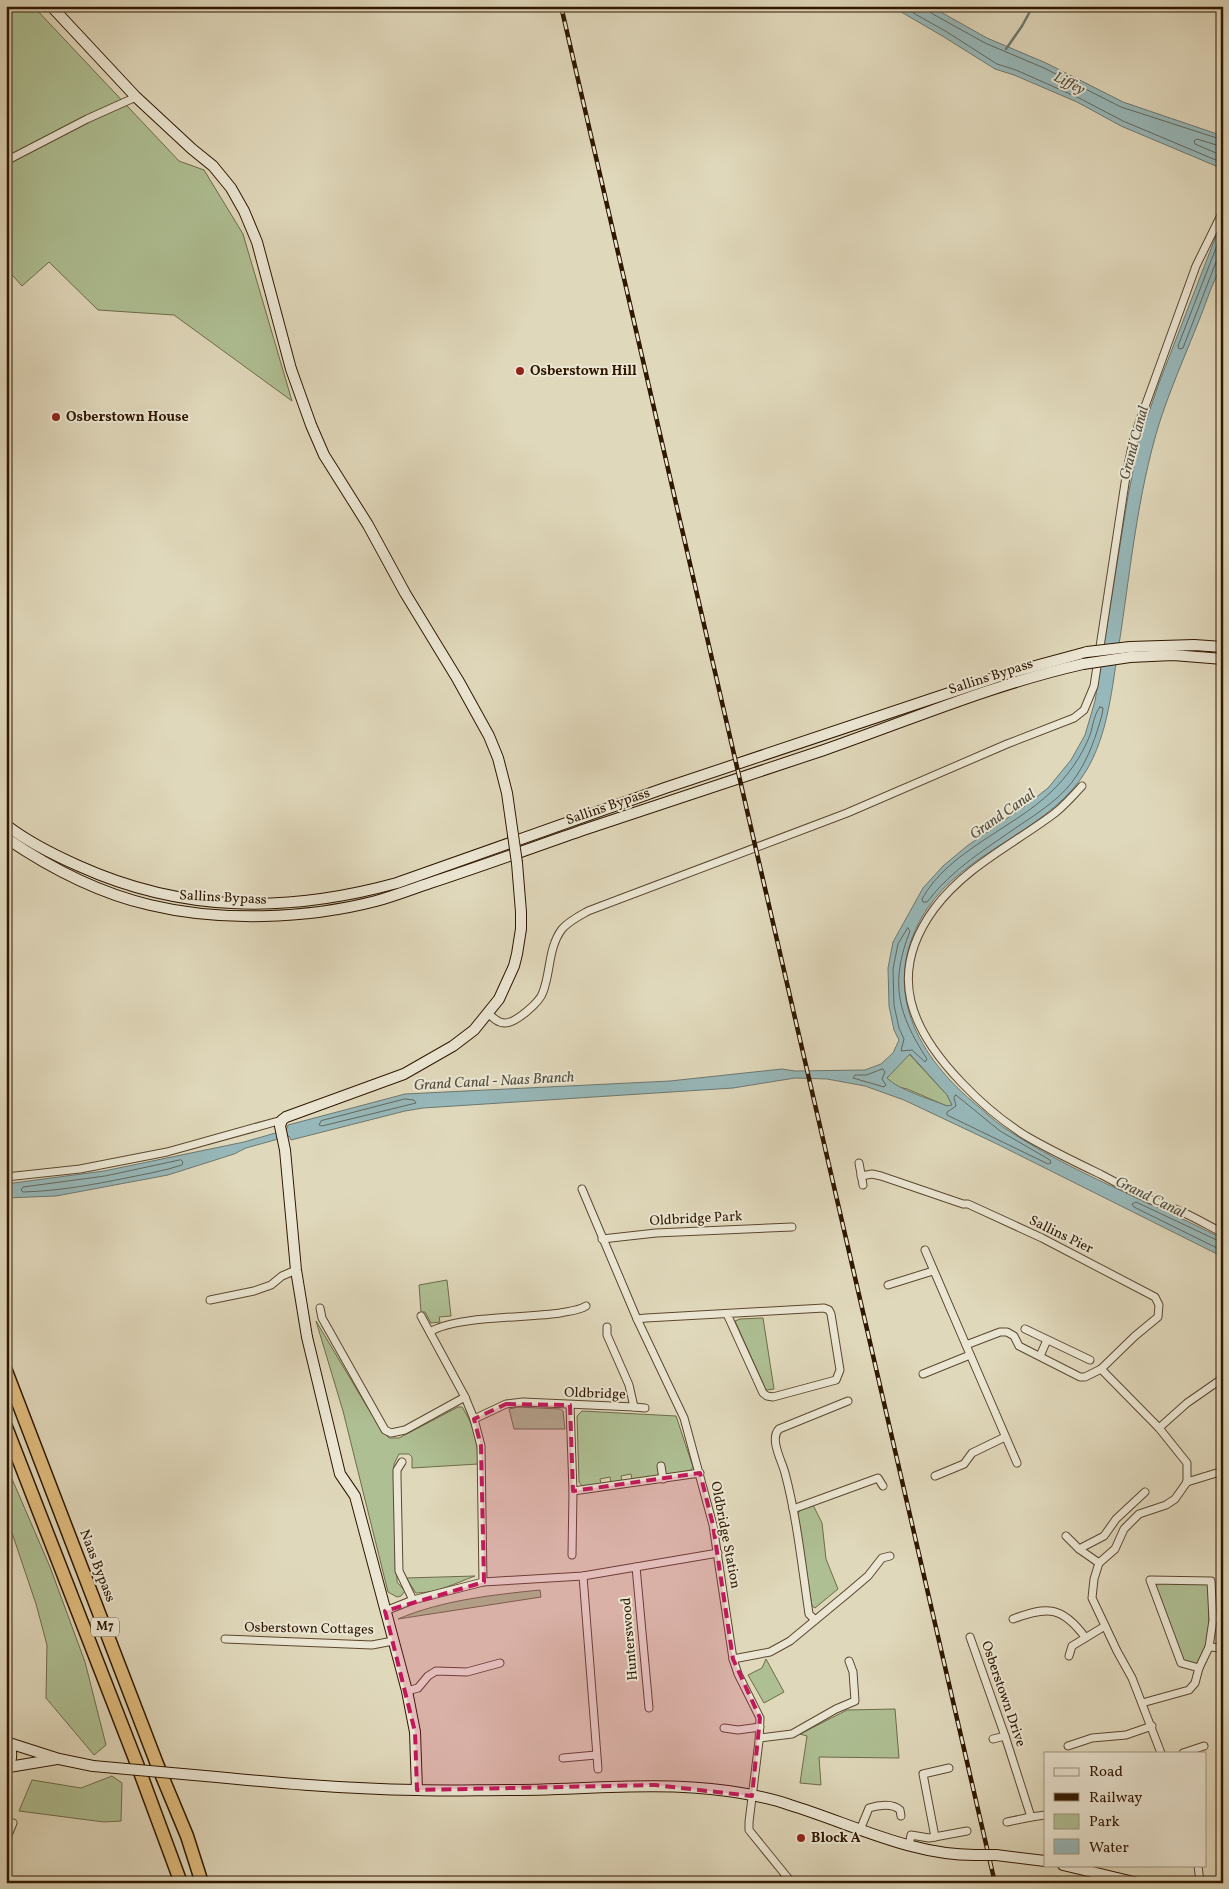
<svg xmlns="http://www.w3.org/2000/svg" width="1229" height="1889" font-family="Vollkorn,serif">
<rect width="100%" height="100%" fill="#e0d8bb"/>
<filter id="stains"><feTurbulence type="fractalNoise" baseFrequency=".004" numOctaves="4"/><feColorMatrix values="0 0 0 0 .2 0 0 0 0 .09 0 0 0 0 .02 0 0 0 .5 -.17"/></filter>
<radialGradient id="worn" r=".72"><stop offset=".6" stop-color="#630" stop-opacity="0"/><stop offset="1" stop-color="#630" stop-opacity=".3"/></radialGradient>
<g fill="#aebf93" stroke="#6e6b4a">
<path d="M6 6H33L179 161 204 170 243 234 292 401 174 315 98 310 49 262 22 286 6 268Z"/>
<path d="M909 1054 947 1095 952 1105 947 1106 907 1089 895 1086 887 1078Z"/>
<path d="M447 1280 451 1316 439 1317 440 1322 431 1323 425 1312H421L419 1285Z"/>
<path d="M763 1318 774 1389 766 1390 735 1321 740 1319Z"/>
<path d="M316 1321 366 1405 384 1433 389 1438H399L458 1407H462C473 1422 479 1446 478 1464L412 1468V1457L409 1454H399L394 1464 397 1582 405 1591 401 1596 397 1597 388 1592 343 1411Z"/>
<path d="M518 1407 560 1409 563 1411 565 1429H514L509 1409Z"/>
<path d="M582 1411 676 1416 693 1467 690 1471 666 1475 664 1463 658 1464 660 1476 632 1480 631 1474 621 1476 622 1481 611 1483 610 1477 600 1479 601 1484 583 1487 579 1482 577 1416Z"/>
<path d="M6 1465 50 1567 85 1662 106 1745 94 1755 46 1698 47 1645 36 1604 6 1515Z"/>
<path d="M813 1505 822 1523 826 1559 838 1589 815 1608 812 1606 797 1516 800 1510Z"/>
<path d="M475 1576C456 1583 437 1593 416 1593L406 1578Z"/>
<path d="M1151 1581 1210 1583 1208 1644 1197 1668 1180 1661Z"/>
<path d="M540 1590 541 1597 398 1619C443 1600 492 1595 540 1590Z"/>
<path d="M766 1659 784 1692 764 1703 748 1675 762 1668Z"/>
<path d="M895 1709 899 1758 819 1757 821 1785 800 1783 807 1736 800 1734 847 1710Z"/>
<path d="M112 1776 122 1783 121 1821 104 1822 19 1811 32 1780 81 1788Z"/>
</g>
<g fill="#97b8ba" stroke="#6d7870" fill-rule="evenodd">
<path d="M891 6H930L987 38 1046 63 1123 102 1223 136V169L1121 126 1077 102 1014 75 995 69 944 37Z"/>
<path d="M1223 218C1223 231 1225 245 1223 257 1221 270 1213 282 1209 294 1194 336 1174 378 1160 421 1137 494 1130 575 1118 651 1111 694 1107 743 1080 780 1040 834 965 852 927 909 879 982 913 1051 973 1102 983 1110 993 1120 1003 1127 1071 1173 1150 1201 1223 1239V1257L995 1143 904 1100 865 1086 827 1079 795 1078 733 1088 423 1108 405 1111 291 1140 289 1136 246 1148 234 1154 168 1175 56 1196 6 1198V1184L104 1171 244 1142 286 1130 288 1125 405 1094 670 1081 782 1069 795 1071 865 1070 881 1064 893 1053 899 1040 894 1030 889 1006 888 968 893 942 923 888 943 866 967 846 1025 806 1048 788 1071 760 1085 735 1095 701 1128 496 1139 441 1159 383ZM910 1054 947 1095 952 1105 947 1106C930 1099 899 1090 887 1078Z"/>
</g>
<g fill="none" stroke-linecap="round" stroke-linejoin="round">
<g stroke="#63685d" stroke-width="1">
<path d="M901 6 947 32 997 64 1016 70 1079 98 1123 121 1223 163"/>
<path d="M928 6 931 13 985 43 1044 68 1121 107 1223 140"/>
<path d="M1223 147 1197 139 1194 141 1195 144 1223 156"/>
<path d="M1223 230 1178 346 1179 349 1183 348 1216 262 1219 259H1223"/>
<path d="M1100 707 1103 708 1102 715C1096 736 1089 757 1077 775 1064 796 1041 811 1020 825 987 848 952 869 927 902H923L922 899C948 851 1014 828 1051 792 1067 777 1082 756 1090 735 1093 726 1094 714 1100 707Z"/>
<path d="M908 928 910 931C890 982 897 1013 927 1059L925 1062 912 1050 901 1051 904 1039 899 1028 894 1005 893 969 898 944Z"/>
<path d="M883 1069 885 1072 882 1079 886 1085 884 1087 853 1078 855 1075H866Z"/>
<path d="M956 1095 1000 1131 1050 1160 1051 1163 1048 1164 947 1115V1112L956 1106 954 1098Z"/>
<path d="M405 1099 414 1100 416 1103 322 1126 319 1125 321 1121Z"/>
<path d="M181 1160 183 1162 182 1165C164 1171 145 1174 126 1178 92 1185 58 1191 23 1192L21 1190 23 1187 105 1176Z"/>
<path d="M1223 1243 1136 1202 1132 1204 1134 1207 1223 1251"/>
</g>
<path stroke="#6d7870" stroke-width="2.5" d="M1006 49 1022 26 1033 6"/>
<g stroke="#5b472f" stroke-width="9">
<g id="street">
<path d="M6 161 87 119 136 97"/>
<path d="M1082 786C1073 796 1065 805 1055 813 1014 844 966 866 934 909 886 975 911 1030 962 1083 982 1104 1002 1121 1026 1136 1050 1150 1075 1162 1100 1174 1117 1183 1133 1192 1151 1200 1161 1204 1172 1207 1182 1212 1196 1218 1209 1226 1223 1233"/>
<path d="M489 1014C493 1018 498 1023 505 1023 516 1023 540 1002 543 992 551 971 548 948 562 929 569 921 579 916 588 911L847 813 1007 744 1074 718 1084 710 1094 686 1127 470 1133 442 1139 423 1196 266 1223 211"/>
<path d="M859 1163 863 1185"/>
<path d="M861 1176 872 1174 881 1176 963 1204H968L1042 1238 1155 1297 1159 1305 1158 1317 1135 1336 1101 1369 1159 1428 1187 1463V1482"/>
<path d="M6 1177 80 1169 167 1152 282 1120"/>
<path d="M582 1189 637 1319 684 1418 713 1525 733 1659 738 1674 760 1718 759 1741 749 1822V1830L792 1883"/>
<path d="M602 1239 656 1233 792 1227"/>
<path d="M925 1250 966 1345"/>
<path d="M888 1285 933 1271"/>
<path d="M210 1300 254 1291 271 1285 282 1276 296 1270"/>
<path d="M320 1308 322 1318 385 1430 391 1433 405 1430 465 1397"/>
<path d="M421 1316 465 1397 474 1419 481 1446 483 1582"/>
<path d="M637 1319 646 1318 824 1308 829 1310 831 1314 840 1370 836 1380 773 1397 767 1396 763 1393 727 1314"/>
<path d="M1025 1329 1090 1360"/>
<path d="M430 1332C454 1316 528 1318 560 1313 569 1311 578 1311 586 1306"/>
<path d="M1040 1356 1047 1340"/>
<path d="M923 1374 970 1355"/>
<path d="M570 1405 573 1491 572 1555"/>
<path d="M634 1407 645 1408"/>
<path d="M474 1419 506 1404 523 1402 634 1407 629 1385 607 1335V1327"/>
<path d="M1159 1428 1187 1403 1223 1378"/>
<path d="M402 1462 397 1470V1477L399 1571 413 1600"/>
<path d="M1017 1463 966 1345 1000 1332H1007L1014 1336 1019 1346 1080 1377H1085L1101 1369"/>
<path d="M661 1466 663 1479"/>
<path d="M935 1476 964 1464 972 1453 1005 1437"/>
<path d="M1187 1482 1223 1471"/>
<path d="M573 1491 700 1473"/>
<path d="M793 1509 878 1478 883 1486"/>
<path d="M1066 1536 1079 1549 1099 1563"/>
<path d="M1079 1549 1104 1536 1116 1519 1145 1492"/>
<path d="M636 1567 649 1708"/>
<path d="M583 1576 598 1769"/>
<path d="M385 1611 413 1600 483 1582 583 1576 718 1553"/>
<path d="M1013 1619C1047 1606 1062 1606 1085 1637"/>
<path d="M815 1620 809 1614C802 1567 797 1518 785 1473 782 1461 769 1439 779 1429L848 1401"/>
<path d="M970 1637 1005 1736 1031 1817 1045 1815"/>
<path d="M225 1639 372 1645 393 1641"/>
<path d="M1069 1656 1072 1646 1105 1626"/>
<path d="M733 1659 770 1652 790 1641 848 1593 868 1576 882 1558 890 1556"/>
<path d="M1199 1668 1181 1663 1150 1580 1211 1581 1213 1620 1209 1647"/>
<path d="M407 1691 418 1688 428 1676 436 1671 467 1672 500 1663"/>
<path d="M1142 1703 1189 1690 1195 1683 1199 1668 1209 1647 1223 1648"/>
<path d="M724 1728 738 1730 760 1727"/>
<path d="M760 1738 792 1734 836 1709 855 1701 853 1672 849 1661"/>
<path d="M993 1739 1005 1736"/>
<path d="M1068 1746 1092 1738 1126 1735 1152 1726"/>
<path d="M1161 1753 1132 1678 1117 1651 1092 1598 1094 1579 1099 1563 1115 1549 1124 1529 1139 1514 1166 1505 1175 1499 1187 1482"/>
<path d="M1183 1753 1204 1746"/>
<path d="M563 1758 596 1755"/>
<path d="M1007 1822 1031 1817"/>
<path d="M860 1830 869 1808C878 1805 893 1803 900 1810L901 1816"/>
<path d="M935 1837 923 1774 949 1768"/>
<path d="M6 1840 13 1823"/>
<path d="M909 1846 911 1835 929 1838 967 1831"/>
<path d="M1198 1865 1200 1883"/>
<path d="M1057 1881 1070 1883"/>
</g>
</g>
<g stroke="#2f1700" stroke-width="12">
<g id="secondary">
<path d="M51 6 136 97 192 149 213 166 231 188 244 211 257 242 291 369 311 425 324 455 368 525 405 593 458 680 489 736 498 758 507 793 513 835"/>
<path d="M1130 647 1194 645 1223 647"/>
<path d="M1130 657 1173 655 1223 659"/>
<path d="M6 825C28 842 54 855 79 866 183 913 288 913 397 883L665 788 1006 674 1087 652"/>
<path d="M6 838C50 868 98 893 150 905 220 922 307 919 376 901 394 896 412 889 430 883 482 866 534 847 586 829 665 802 745 777 824 750 910 720 994 684 1083 664"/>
<path d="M6 1739C13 1749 13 1760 6 1770"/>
<path d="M9 1743 59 1759 93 1766"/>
<path d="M9 1767 57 1759"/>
<path d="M194 1775C268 1782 342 1789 417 1790 447 1791 478 1790 509 1790 581 1790 655 1781 728 1791 748 1794 771 1798 790 1805 852 1824 912 1856 978 1855"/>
<path d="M417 1790 415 1732 407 1691 355 1496 340 1474 307 1337 296 1270 285 1150 280 1126 282 1120 286 1117 404 1074 453 1046 474 1030 499 999 514 966 517 954 521 929V912L517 863"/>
<path d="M996 1855 1045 1861"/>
<path d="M1063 1865 1138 1883"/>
</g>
</g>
<g stroke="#2f1700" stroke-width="15">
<g id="highway">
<path d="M6 1371 157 1764 187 1836 202 1883"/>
<path d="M6 1427 137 1764 181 1883"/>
</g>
</g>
<use href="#street" stroke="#ebe6d3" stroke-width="7"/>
<use href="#secondary" stroke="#ebe6d3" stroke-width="10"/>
<use href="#highway" stroke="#e0bc7e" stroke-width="12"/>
<g stroke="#2f1700" stroke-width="4.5">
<path id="rail" d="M561 6 995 1883"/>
</g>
<use href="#rail" stroke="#ebe6d3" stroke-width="2.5" stroke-dasharray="8" stroke-linecap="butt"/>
<g stroke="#2f1700" stroke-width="12" stroke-linecap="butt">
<g id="secondary-bridge">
<path d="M1087 652 1130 647"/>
<path d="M1083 664 1130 657"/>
<path d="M513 835 517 863"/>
<path d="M93 1766 194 1775"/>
<path d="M978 1855H996"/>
</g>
</g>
<use href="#secondary-bridge" stroke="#ebe6d3" stroke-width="10"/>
</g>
<path fill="#c2185b" fill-opacity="0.2" stroke="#c2185b" stroke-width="4" stroke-dasharray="10 6" stroke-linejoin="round" d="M506 1404 570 1405 573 1491 700 1473 713 1525 733 1659 760 1718 752 1796 655 1785 417 1790 415 1732 385 1611 484 1582 481 1446 474 1419Z"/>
<g fill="#8f2418" stroke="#ebe6d3" stroke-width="2">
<circle cx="520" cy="371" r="5"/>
<circle cx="56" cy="417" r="5"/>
<circle cx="801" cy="1838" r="5"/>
</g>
<g text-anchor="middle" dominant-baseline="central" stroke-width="4" stroke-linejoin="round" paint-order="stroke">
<rect fill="#ebe6d3" stroke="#67553f" stroke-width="1" x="91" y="1617.5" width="28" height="19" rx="4"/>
<g font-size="12" font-weight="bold" fill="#2f1700">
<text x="105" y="1627">M7</text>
</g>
<g font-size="14" font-weight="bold" fill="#2f1700" stroke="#ebe6d3" text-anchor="start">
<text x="530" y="371">Osberstown Hill</text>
<text x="66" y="417">Osberstown House</text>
<text x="811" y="1838">Block A</text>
</g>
<g font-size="14" fill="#2f1700" stroke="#ebe6d3">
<text transform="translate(991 677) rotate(-18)">Sallins Bypass</text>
<text transform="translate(608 807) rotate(-19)">Sallins Bypass</text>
<text transform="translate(223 898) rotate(3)">Sallins Bypass</text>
<text transform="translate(696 1219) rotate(-3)">Oldbridge Park</text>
<text transform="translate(1061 1235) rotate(26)">Sallins Pier</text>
<text transform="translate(595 1394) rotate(2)">Oldbridge</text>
<text transform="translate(725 1535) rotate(79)">Oldbridge Station</text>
<text transform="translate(97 1566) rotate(69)">Naas Bypass</text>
<text transform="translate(309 1629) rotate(1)">Osberstown Cottages</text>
<text transform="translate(630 1639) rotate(-95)">Hunterswood</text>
<text transform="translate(1003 1694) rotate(71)">Osberstown Drive</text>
</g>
<g font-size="15" font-style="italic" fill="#534f41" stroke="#ebe6d3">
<text transform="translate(1069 84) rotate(27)">Liffey</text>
<text transform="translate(1135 443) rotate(-75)">Grand Canal</text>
<text transform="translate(1003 815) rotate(-35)">Grand Canal</text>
<text transform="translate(494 1082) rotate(-3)">Grand Canal - Naas Branch</text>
<text transform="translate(1150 1198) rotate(26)">Grand Canal</text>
</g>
</g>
<rect width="1229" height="1889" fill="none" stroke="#e0d8bb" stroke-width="25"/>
<rect x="8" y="8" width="1214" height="1874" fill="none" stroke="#2f1700" stroke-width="2.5"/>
<rect x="12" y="12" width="1204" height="1864" fill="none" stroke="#2f1700"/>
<rect x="1044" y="1752" width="162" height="115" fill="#ebe6d3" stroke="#a0937f"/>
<rect x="1054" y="1768" width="25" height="8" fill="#ebe6d3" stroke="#a0937f"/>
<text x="1089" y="1776" font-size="15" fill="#2f1700">Road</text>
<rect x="1054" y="1793" width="25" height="8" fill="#2f1700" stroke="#a0937f"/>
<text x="1089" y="1802" font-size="15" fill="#2f1700">Railway</text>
<rect x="1054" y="1814" width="25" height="15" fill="#aebf93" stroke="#a0937f"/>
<text x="1089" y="1826" font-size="15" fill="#2f1700">Park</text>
<rect x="1054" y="1839" width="25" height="15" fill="#97b8ba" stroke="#a0937f"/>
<text x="1089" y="1852" font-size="15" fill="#2f1700">Water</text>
<rect width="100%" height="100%" filter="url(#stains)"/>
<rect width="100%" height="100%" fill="url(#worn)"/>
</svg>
